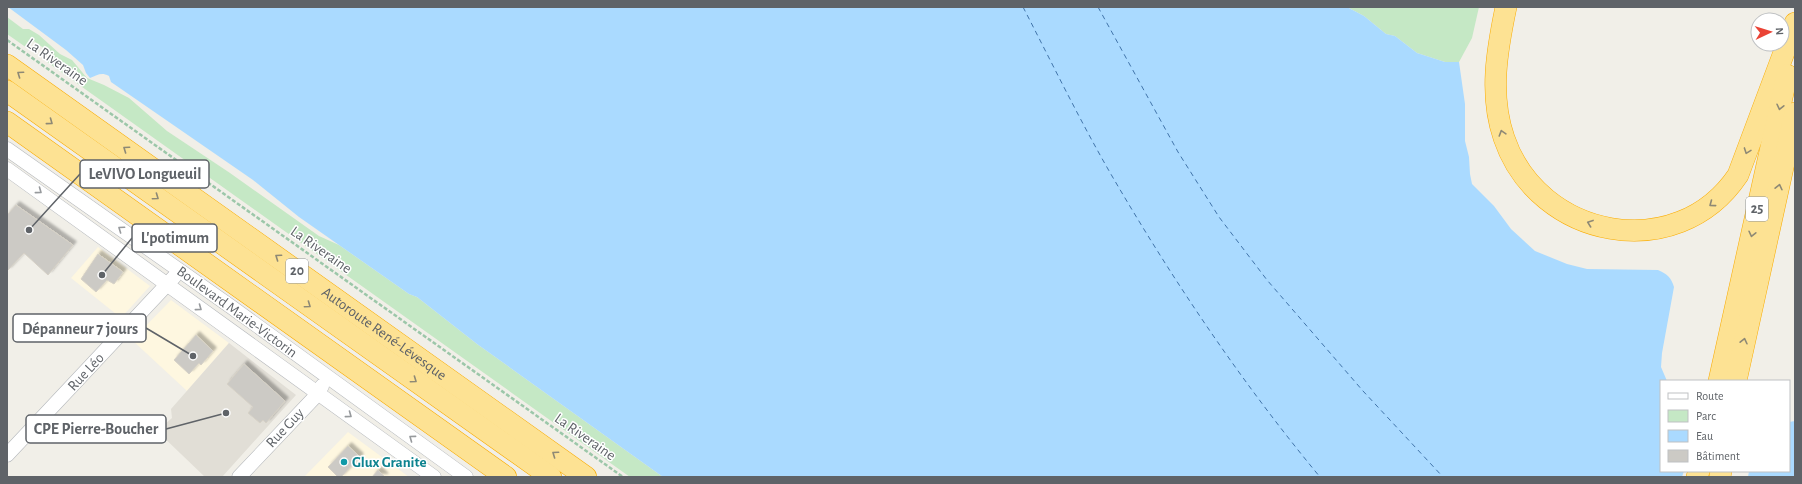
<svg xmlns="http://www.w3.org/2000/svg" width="1802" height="484" font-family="'Alegreya Sans',sans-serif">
<defs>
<filter id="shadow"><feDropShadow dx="3.5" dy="-3.5" stdDeviation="1" flood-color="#0004"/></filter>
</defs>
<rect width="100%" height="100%" fill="#f1efe8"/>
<g fill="#fef7e0">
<path d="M98 247 150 286 121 318 71 278Z"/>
<path d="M171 300 229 343 187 391 132 340Z"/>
<path d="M348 432 409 477H304Z"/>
</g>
<path fill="#e1ded6" d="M229 343 296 395 222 477H205L157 431 172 418 171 409Z"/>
<g fill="#c5e8c5">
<path d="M1347 7H1479L1472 38 1459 62H1445L1417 53 1395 36 1386 34 1364 16Z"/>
<path d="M7 17 23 29H29L39 35 60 54 72 60 87 78 104 85 129 98 167 131 230 173 319 236 339 245 409 294 417 297 477 344 663 477H630L47 62 53 55 34 41 27 48 7 34Z"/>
</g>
<path fill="#aadaff" d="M8 7H1347L1364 16 1386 34 1395 36 1417 53 1445 62H1459L1465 104V141L1469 157 1470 174 1472 184 1494 206 1511 229 1535 251 1567 264 1587 269 1658 270C1667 274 1671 277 1674 287L1662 353 1661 367 1667 381H1661V471H1789V422L1795 421V477H663L477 344 417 297 409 294 299 217 253 180 111 82 109 76C101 72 98 75 90 78L86 73 83 65 66 50Z"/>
<path fill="#f1efe8" d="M1684 471H1749L1748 477H1682Z"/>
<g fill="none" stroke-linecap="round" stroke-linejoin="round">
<g stroke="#4174aa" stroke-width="1" stroke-dasharray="5 4" stroke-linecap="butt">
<path d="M1023 7C1052 63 1080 121 1112 176 1174 282 1242 383 1320 477"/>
<path d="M1098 7 1178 152 1219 217 1267 280 1363 391 1443 477"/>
</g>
</g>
<g fill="#cccac5" stroke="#d6d1c6" filter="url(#shadow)">
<path d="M16 205 73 245 48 275 24 253 7 271V215Z"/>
<path d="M98 254 123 272 114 284 107 280 96 292 81 279Z"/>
<path d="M196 335 213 351 201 365 199 363 189 374 174 360Z"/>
<path d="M244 364 285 401 266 423 263 420 260 423 248 413 253 407 227 384Z"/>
<path d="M348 446 360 457 341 477H338L328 467Z"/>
<path d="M378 470 385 477H372Z"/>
</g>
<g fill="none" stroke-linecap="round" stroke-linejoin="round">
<g stroke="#b5b8bc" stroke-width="15">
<g id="minor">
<path d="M7 149 230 306 466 477"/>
<path d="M7 169 434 477"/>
<path d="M7 455 174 277"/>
<path d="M239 477 313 399 322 386"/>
</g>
</g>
<g stroke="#f9ab00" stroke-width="22">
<g id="highway">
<path d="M1506 7C1497 50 1489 95 1504 138 1538 239 1677 266 1738 175L1795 23"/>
<path id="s1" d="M7 65 586 477"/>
<path d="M7 91 551 477"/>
<path d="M7 122 506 477"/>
<path d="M1719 381 1787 75"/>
<path d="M1736 381 1795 113"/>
<path d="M1697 477 1699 471"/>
<path d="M1720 477 1721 471"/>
</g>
</g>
<path stroke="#9cc7a9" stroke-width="2.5" stroke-dasharray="4 2" stroke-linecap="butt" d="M7 40 623 477"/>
<use href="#minor" stroke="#fff" stroke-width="14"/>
<use href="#highway" stroke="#fde293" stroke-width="21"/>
</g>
<defs><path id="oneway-chevron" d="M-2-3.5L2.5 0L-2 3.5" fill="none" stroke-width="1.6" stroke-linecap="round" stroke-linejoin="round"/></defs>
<g stroke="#8e8975">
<use href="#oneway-chevron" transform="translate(20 74) rotate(-145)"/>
<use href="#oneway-chevron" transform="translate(1780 107) rotate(103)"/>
<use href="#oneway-chevron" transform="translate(50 122) rotate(36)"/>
<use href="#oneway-chevron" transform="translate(1502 133) rotate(-107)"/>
<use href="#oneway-chevron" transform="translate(126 149) rotate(-145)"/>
<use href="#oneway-chevron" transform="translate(1747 151) rotate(110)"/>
<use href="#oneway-chevron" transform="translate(1779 187) rotate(-77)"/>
<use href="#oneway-chevron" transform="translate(156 197) rotate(35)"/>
<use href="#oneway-chevron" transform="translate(1712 204) rotate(143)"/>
<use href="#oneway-chevron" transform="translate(1590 223) rotate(-160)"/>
<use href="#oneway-chevron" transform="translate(1752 234) rotate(103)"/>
<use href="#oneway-chevron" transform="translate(278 257) rotate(-145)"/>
<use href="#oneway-chevron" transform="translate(308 305) rotate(35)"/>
<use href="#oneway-chevron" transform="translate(1744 341) rotate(-77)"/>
<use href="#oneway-chevron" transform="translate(414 380) rotate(35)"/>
<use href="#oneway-chevron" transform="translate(555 454) rotate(-145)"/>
</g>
<g stroke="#979a9d">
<use href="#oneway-chevron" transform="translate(39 191) rotate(36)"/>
<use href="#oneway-chevron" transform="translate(121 229) rotate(-145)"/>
<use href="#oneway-chevron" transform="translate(199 308) rotate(36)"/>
<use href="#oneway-chevron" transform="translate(349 415) rotate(36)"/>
<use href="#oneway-chevron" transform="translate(412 438) rotate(-144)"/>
</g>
<circle fill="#0f9aa8" stroke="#fff" stroke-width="1.5" cx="344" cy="462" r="4"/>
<g text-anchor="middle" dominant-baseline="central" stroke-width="3" stroke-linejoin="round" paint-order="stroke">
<g fill="#fff" stroke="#8f9295" stroke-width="1">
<rect x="1746" y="197" width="22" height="24" rx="3"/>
<rect x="286" y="259" width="22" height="24" rx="3"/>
</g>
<g font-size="14" font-weight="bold" fill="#5f6368">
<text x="1757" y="209">25</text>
<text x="297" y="271">20</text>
</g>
<g font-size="15" fill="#5f6368" stroke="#fff">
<text transform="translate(57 62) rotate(35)">La Riveraine</text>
<text transform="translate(321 250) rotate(35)">La Riveraine</text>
<text transform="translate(237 312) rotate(36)">Boulevard Marie-Victorin</text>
<text stroke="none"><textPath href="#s1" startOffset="463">Autoroute René-Lévesque</textPath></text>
<text transform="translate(86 372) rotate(-47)">Rue Léo</text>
<text transform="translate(285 428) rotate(-47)">Rue Guy</text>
<text transform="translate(585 437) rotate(35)">La Riveraine</text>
</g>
<g font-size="15" font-weight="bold" fill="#0d838f" stroke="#fff" text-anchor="start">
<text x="352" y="462">Glux Granite</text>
</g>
</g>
<path fill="none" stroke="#5f6368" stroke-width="1.5" d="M29 230L80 174M102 275L132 238M193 356L146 328M226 413L166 429"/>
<g fill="#5f6368" stroke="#fff" stroke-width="1.5">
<circle cx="29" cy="230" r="4"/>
<circle cx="102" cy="275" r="4"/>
<circle cx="193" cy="356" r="4"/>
<circle cx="226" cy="413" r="4"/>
</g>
<g fill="#fff" stroke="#5f6368" stroke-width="1.5">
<rect x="80" y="160" width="129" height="28" rx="4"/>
<rect x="132" y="224" width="85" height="28" rx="4"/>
<rect x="13" y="314" width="133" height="28" rx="4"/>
<rect x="26" y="415" width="140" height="28" rx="4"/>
</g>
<g font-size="16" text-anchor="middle" font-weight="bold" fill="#5f6368">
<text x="145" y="179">LeVIVO Longueuil</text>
<text x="175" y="243">L'potimum</text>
<text x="80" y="334">Dépanneur 7 jours</text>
<text x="96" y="434">CPE Pierre-Boucher</text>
</g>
<rect width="1802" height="484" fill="none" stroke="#5f6368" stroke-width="16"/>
<rect x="1660" y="380" width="130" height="92" fill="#ffffff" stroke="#bfc1c3"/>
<rect x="1668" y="393" width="20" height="6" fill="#ffffff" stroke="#bfc1c3"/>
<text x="1696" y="400" font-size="12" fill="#5f6368">Route</text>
<rect x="1668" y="410" width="20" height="12" fill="#c5e8c5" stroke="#bfc1c3"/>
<text x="1696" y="420" font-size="12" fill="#5f6368">Parc</text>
<rect x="1668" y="430" width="20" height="12" fill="#aadaff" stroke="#bfc1c3"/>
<text x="1696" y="440" font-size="12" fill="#5f6368">Eau</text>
<rect x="1668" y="450" width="20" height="12" fill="#cccac5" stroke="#bfc1c3"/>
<text x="1696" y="460" font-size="12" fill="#5f6368">Bâtiment</text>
<g transform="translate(1770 32) rotate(86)"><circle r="19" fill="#ffffff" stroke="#bfc1c3"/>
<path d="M0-3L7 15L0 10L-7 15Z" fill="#ea4335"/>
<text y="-6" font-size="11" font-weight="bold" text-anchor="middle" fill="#5f6368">N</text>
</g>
</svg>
